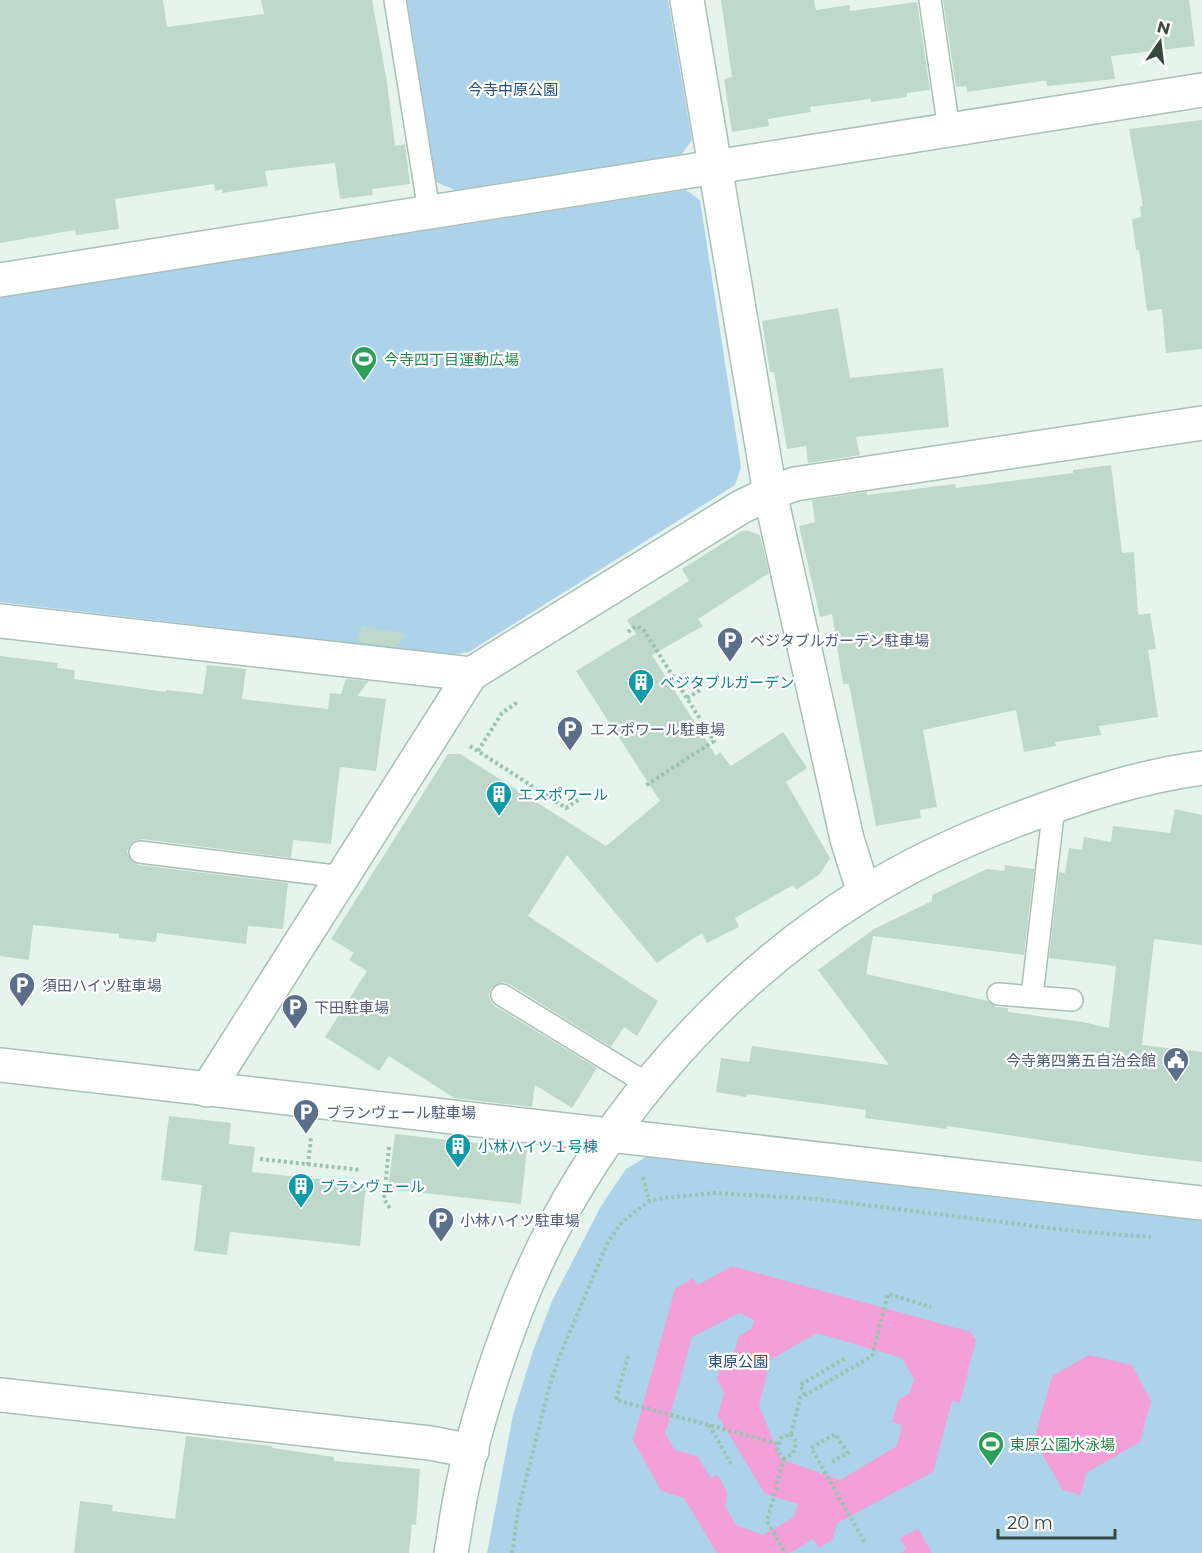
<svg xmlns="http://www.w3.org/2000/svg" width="1202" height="1553" font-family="Montserrat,'Noto Sans JP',sans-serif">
<rect width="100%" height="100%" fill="#e6f4ee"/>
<g fill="#add3ea">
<path d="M407 0H668L692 140 681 155 455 190 436 182Z"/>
<path d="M686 190 700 200 741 467 735 485 469 652 451 655 0 602V297Z"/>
<path d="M646 1157 1202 1221V1553H487L513 1415 533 1351 552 1301 601 1206 626 1169Z"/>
</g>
<g fill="#f39fd8" fill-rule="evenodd">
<path d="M732 1266 971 1332 976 1340 960 1403 952 1401 933 1472 837 1523 833 1539 819 1548 813 1539 790 1553H717L684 1498 661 1491 633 1440 675 1289 693 1278 698 1285ZM739 1313 754 1320 751 1329 739 1336 732 1360 723 1358 717 1379 724 1393 718 1416 765 1494 798 1504 794 1517 763 1535 736 1525 725 1506 727 1492 718 1475 711 1478 697 1456 675 1450 665 1434 692 1337ZM817 1333 902 1358 914 1379 910 1393 899 1399 892 1422 902 1425 897 1446 840 1480 781 1459 759 1406 770 1360Z"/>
<path d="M1089 1355 1132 1365 1151 1401 1140 1442 1086 1473 1081 1495 1063 1490 1034 1440 1052 1376Z"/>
<path d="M918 1529 932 1553H901L906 1549 900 1538Z"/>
</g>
<g fill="#bed9cc">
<path d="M0 0H163L167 27 264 14 261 0H372L387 82 395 146 405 144 410 184 372 189 373 195 340 199 335 163 265 171 268 186 222 193V189L215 191 214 184 115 199 119 229 76 235 75 230 0 243Z"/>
<path d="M721 0H814L816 10 850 5V11L917 2 930 90 907 93V97L871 102V99L810 107 811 112 768 119 769 126 732 132 724 79 732 77Z"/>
<path d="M943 0H1189L1195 46 1111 56 1115 79 1047 86 1046 81H1042L967 92 966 86 956 87Z"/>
<path d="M1202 120V349L1166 353 1162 309 1147 311 1139 250H1136L1132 219 1141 217 1140 206H1143L1129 129Z"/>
<path d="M838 308 850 378 943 368 949 427 856 437 860 455 808 463 806 446 787 449 774 372H770L762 321Z"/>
<path d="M1111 465 1122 553 1134 552 1138 615 1150 613 1156 649 1148 650 1158 717 1099 726 1101 735 1055 742 1056 746 1024 752 1016 710 923 730 937 807 920 810 921 818 876 826 849 684H843L832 614 820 617 799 526 815 522 812 500 867 492V495L955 484 956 488 1073 473V470Z"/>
<path d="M742 531H749L760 535 769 573 698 619 703 626 652 655 716 756 720 752 731 766 783 732 807 768 786 782 830 858 820 874 796 890 793 885 735 918 739 927 707 943 702 933 657 963 567 855 528 916 658 1001 637 1036 624 1027 611 1047 509 984 502 982 491 988 489 995 491 1002 495 1006 597 1068 572 1108 535 1085 532 1107 454 1098 389 1056 379 1071 325 1037 367 971 349 960 354 953 331 939 448 754H460L606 846 660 801 576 671 636 634 627 620 689 581 682 569Z"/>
<path d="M362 626 407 634 397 647 357 642Z"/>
<path d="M0 656 58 663 57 668 75 670 74 679 166 692V690L203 694 207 665 246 669 242 699 328 709 330 693 341 694 346 679 369 681 357 696 386 699 376 771 340 767 331 844 293 840 291 858 142 839 135 841 130 845 127 851 129 857 133 862 138 865 288 883 283 929 248 926 246 944 157 933 156 942 119 938V934L33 925 29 960 0 956Z"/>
<path d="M1175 809 1202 815V945L1154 939 1142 1045 1202 1052V1162L1135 1154 947 1126V1129L865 1118 866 1110 747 1094 746 1097 716 1092 721 1058 749 1062 752 1046 889 1065 818 970 874 929 932 901V895L987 869 1004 871 1005 865 1034 869 1024 955 873 936 866 974 988 1001 996 1007 1008 1008V1012L1083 1022 1109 1028 1116 966 1049 958 1059 872 1065 873 1069 848 1082 850 1084 837 1111 842 1113 826 1170 833Z"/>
<path d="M169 1116 231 1123 229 1144 255 1147 252 1172 366 1184 360 1246 230 1232 227 1255 194 1251 202 1185 161 1180Z"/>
<path d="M395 1134 527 1149 521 1204 388 1189Z"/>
<path d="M186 1436 272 1446V1448L334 1457V1461L420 1469 416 1525 412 1524 409 1553H74L80 1501 113 1505 112 1511 175 1519Z"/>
</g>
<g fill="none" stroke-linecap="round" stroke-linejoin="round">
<g stroke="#a8c0b5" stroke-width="24">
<g id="service">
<path d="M395 0 429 211"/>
<path d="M930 0 949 130"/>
<path d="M140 852 343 877"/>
<path d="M998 994 1072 1000"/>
<path d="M502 995 649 1085"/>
<path d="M1032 996 1054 806"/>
</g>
</g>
<g stroke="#a8c0b5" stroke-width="36">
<g id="minor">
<path d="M687 0 770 493 847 839 864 893"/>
<path d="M0 280 1202 90"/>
<path d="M0 621 471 674"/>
<path d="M0 1065 1202 1203"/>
<path d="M207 1090 471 674 741 507 770 493 795 484 1202 423"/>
<path d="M0 1395 430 1443 472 1451"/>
</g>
</g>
<g stroke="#a8c0b5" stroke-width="36">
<path id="tertiary" d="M451 1553C455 1530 458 1506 463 1484 475 1428 495 1364 516 1310 582 1141 710 990 863 894 911 864 963 840 1016 820 1075 798 1139 776 1202 768"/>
</g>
<g stroke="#99c2b0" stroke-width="4" stroke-dasharray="3 3" stroke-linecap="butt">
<path d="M628 632 636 626 643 629 714 741 645 786"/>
<path d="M687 698 702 689"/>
<path d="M470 746 566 808 581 798"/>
<path d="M478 751 502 713 519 701"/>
<path d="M389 1147 384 1199 391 1210"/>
<path d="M260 1159 361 1170"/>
<path d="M308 1165 311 1138"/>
<path d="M643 1177 649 1201"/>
<path d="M628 1356 616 1400 779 1444"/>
<path d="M805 1395 800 1385 846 1358"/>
<path d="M709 1425 733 1467"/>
<path d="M791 1434 800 1398 872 1356 888 1294 931 1307"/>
<path d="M791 1434 796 1442 793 1454 784 1458 777 1450 781 1438Z"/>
<path d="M784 1458 767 1521 785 1553"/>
<path d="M832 1462 848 1453 835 1434 811 1448 865 1543"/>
<path d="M512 1553 518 1511 549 1388 558 1360 607 1244 621 1223 649 1201 664 1198 714 1193 816 1199 1074 1231 1151 1237"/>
</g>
<use href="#service" stroke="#fff" stroke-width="21"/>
<use href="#minor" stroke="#fff" stroke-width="33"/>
<use href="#tertiary" stroke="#fff" stroke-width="33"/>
</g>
<defs>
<g id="stadium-pin" transform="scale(1.35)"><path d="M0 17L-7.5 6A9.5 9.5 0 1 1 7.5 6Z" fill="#2e9e5b" stroke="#fff"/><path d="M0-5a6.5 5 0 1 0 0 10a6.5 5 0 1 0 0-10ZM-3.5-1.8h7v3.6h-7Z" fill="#fff"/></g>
<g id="parking-pin" transform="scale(1.35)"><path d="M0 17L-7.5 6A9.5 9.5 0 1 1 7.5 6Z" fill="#5c6f8a" stroke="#fff"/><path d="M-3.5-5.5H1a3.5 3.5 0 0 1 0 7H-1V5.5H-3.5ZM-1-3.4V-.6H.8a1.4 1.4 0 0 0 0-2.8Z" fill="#fff"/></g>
<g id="building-pin" transform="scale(1.35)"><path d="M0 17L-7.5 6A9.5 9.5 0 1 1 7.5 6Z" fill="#0f9aa8" stroke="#fff"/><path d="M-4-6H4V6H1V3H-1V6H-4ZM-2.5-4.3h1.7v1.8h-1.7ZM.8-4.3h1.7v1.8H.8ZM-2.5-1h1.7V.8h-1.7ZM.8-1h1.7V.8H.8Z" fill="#fff"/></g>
<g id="civic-pin" transform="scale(1.35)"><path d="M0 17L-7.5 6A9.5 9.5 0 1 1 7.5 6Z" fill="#5c6f8a" stroke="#fff"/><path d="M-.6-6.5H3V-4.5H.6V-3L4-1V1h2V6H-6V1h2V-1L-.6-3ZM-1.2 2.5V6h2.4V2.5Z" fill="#fff"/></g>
</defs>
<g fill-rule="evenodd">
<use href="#stadium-pin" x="364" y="359"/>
<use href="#parking-pin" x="730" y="640"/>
<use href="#building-pin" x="641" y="682"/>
<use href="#parking-pin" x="570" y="729"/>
<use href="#building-pin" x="499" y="794"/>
<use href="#parking-pin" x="22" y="985"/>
<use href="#parking-pin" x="295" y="1007"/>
<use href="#civic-pin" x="1176" y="1060"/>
<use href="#parking-pin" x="306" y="1112"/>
<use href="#building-pin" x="458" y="1146"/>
<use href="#building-pin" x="301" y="1186"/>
<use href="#parking-pin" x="441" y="1220"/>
<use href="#stadium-pin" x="991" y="1444"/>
</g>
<g text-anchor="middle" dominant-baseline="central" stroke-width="4.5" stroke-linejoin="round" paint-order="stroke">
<g font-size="15" fill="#254d7b" stroke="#fff">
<text x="513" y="89">今寺中原公園</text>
<text x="738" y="1361">東原公園</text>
</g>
<g font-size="15" fill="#27864d" stroke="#fff" text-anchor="start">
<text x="384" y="359">今寺四丁目運動広場</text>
<text x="1010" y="1444">東原公園水泳場</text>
</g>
<g font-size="15" fill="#4e5e75" stroke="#fff" text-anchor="start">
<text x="750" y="640">ベジタブルガーデン駐車場</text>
<text x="590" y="729">エスポワール駐車場</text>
<text x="42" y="985">須田ハイツ駐車場</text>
<text x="314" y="1007">下田駐車場</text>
<text x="1156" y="1060" text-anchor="end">今寺第四第五自治会館</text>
<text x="326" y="1112">ブランヴェール駐車場</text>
<text x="460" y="1220">小林ハイツ駐車場</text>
</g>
<g font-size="15" fill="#0d838f" stroke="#fff" text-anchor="start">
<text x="660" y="682">ベジタブルガーデン</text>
<text x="518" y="794">エスポワール</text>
<text x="478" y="1146">小林ハイツ１号棟</text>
<text x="320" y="1186">ブランヴェール</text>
</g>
</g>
<g transform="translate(1160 42) rotate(14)" stroke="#ffffff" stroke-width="4.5" paint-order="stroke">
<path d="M0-4.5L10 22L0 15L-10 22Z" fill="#35473e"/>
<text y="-9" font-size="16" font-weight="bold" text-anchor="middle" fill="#35473e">N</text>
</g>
<path d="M998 1529v9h117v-9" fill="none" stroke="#35473e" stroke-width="3"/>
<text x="1007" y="1529" font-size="18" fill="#35473e" stroke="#ffffff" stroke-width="4.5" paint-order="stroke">20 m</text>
</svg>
